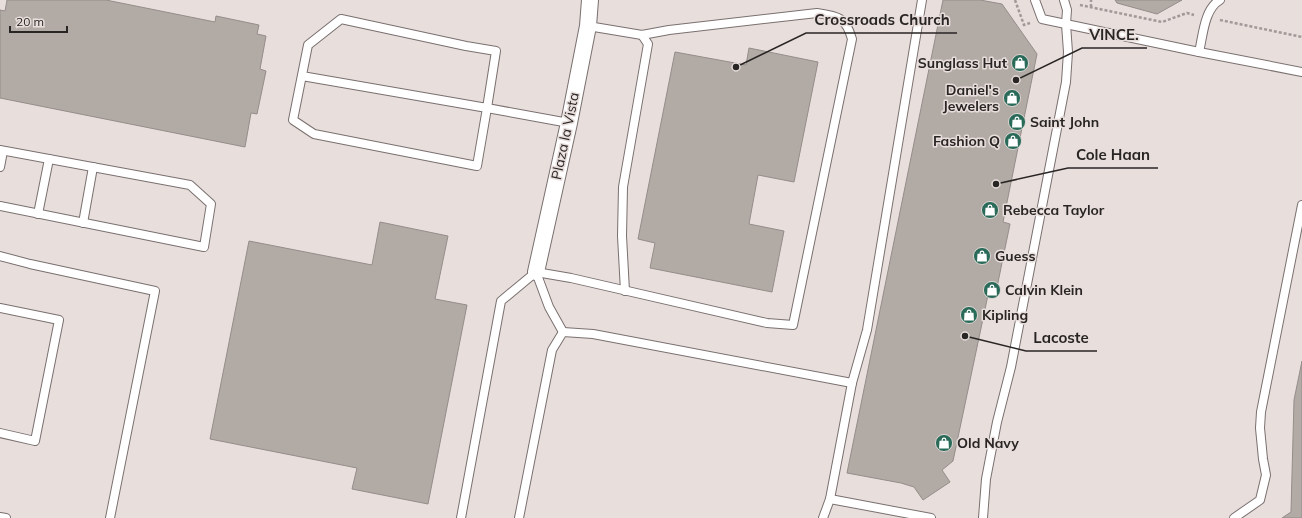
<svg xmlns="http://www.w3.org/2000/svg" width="1302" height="518" font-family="Mulish,sans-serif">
<rect width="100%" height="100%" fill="#e8dedc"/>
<g fill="#b1aaa5" stroke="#948d89">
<path d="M7 0H106L215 22 216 16 259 25 257 34 266 36 260 69 266 71 257 114 251 113 245 147 0 98V10L5 11Z"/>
<path d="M943 0H980L1002 4 1037 54 1003 222 1010 224 995 297 988 295 953 461 942 470 950 482 923 500 914 487 901 483 847 473Z"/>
<path d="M1115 0H1182L1157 14 1117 3Z"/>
<path d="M749 48 818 62 794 182 758 175 749 224 784 231 772 292 650 268 655 243 638 239 675 52 746 65Z"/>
<path d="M380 222 448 236 435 299 467 305 428 504 352 489 357 468 210 439 249 241 372 265Z"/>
<path d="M1302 361V518H1282L1291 512 1294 400Z"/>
</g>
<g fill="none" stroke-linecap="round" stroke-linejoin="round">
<g stroke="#79706f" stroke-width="10">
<g id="lane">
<path d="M1035 0 1042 19 1199 52 1302 72"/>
<path d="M1199 52C1203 36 1204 9 1220 0"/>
<path d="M302 76 487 108 477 166 314 134 293 120 308 45 341 19 466 46 496 51 487 108 569 123"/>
<path d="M0 150 190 185 211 204 204 247 0 206"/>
<path d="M0 167 3 151"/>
<path d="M38 214 49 159"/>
<path d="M83 223 93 167"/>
<path d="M0 256 30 264 155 291 110 518"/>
<path d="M536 272 549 307 563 332"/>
<path d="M625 291 622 236 623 187 648 44 642 35"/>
<path d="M0 308 59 320 35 441 0 433"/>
<path d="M830 499 931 518"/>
<path d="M0 517 6 518"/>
<path d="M461 518 501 301 536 272 571 278 767 323 793 325 852 39C846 18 839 16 817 13L669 30 642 35 588 26"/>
<path d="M519 518 552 350 563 332 593 334 852 383"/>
<path d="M823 518 830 499 852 383 867 330 922 0"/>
<path d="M983 518 986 479 997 422 1011 367 1066 82 1068 52 1066 24 1067 10 1064 0"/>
<path d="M1234 518 1260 500 1266 475 1263 459 1260 428 1261 412 1302 205"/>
</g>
</g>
<g stroke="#79706f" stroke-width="18">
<path id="street" d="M536 272 569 123 588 26 590 0"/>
</g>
<g stroke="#a19998" stroke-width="2.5" stroke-dasharray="3 2" stroke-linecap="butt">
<path d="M1015 0 1024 25 1030 23"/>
<path d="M1080 5 1162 22 1187 13 1194 15"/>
<path d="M1091 7V0"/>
<path d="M1220 20 1302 37"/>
</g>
<use href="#lane" stroke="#fff" stroke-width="8"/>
<use href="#street" stroke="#fff" stroke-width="16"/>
</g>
<defs>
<g id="shop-disc" transform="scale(0.9)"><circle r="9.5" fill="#296a58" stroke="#e8dedc"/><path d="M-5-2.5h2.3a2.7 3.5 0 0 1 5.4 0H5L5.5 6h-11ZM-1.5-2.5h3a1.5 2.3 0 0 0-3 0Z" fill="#fff"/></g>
</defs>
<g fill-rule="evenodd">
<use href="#shop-disc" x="1020" y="63"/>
<use href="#shop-disc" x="1012" y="98"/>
<use href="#shop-disc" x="1017" y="122"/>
<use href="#shop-disc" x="1013" y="141"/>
<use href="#shop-disc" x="990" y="210"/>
<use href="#shop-disc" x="982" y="256"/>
<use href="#shop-disc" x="992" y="290"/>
<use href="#shop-disc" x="969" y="315"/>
<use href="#shop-disc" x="944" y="443"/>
</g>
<g text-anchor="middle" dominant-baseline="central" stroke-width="3" stroke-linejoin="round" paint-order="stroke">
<g font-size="14" font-weight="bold" fill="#282524" stroke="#e8dedc" text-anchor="start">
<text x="1007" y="63" text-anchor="end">Sunglass Hut</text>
<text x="999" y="90" text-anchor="end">Daniel's<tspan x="999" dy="16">Jewelers</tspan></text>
<text x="1030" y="122">Saint John</text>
<text x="1000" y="141" text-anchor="end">Fashion Q</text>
<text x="1003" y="210">Rebecca Taylor</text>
<text x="995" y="256">Guess</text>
<text x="1005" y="290">Calvin Klein</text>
<text x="982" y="315">Kipling</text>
<text x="957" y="443">Old Navy</text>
</g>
<g font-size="14" fill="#282524" stroke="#e8dedc">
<text transform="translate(565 136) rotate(-78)">Plaza la Vista</text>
</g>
</g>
<path fill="none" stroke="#282524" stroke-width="1.5" d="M736 67L806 33H957M1016 80L1082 48H1147M996 184L1068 168H1158M965 336L1026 351H1097"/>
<g fill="#282524" stroke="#e8dedc" stroke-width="1.5">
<circle cx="736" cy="67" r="4"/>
<circle cx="1016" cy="80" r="4"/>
<circle cx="996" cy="184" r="4"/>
<circle cx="965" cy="336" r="4"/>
</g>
<g font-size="15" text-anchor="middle" font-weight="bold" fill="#282524" stroke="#e8dedc" stroke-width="3" stroke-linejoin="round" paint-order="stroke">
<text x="882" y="25">Crossroads Church</text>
<text x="1114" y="40">VINCE.</text>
<text x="1113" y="160">Cole Haan</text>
<text x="1061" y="343">Lacoste</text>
</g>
<path d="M10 26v6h57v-6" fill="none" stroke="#282524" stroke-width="2"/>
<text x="16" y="26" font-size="12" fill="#282524" stroke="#e8dedc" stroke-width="3" paint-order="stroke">20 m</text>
</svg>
